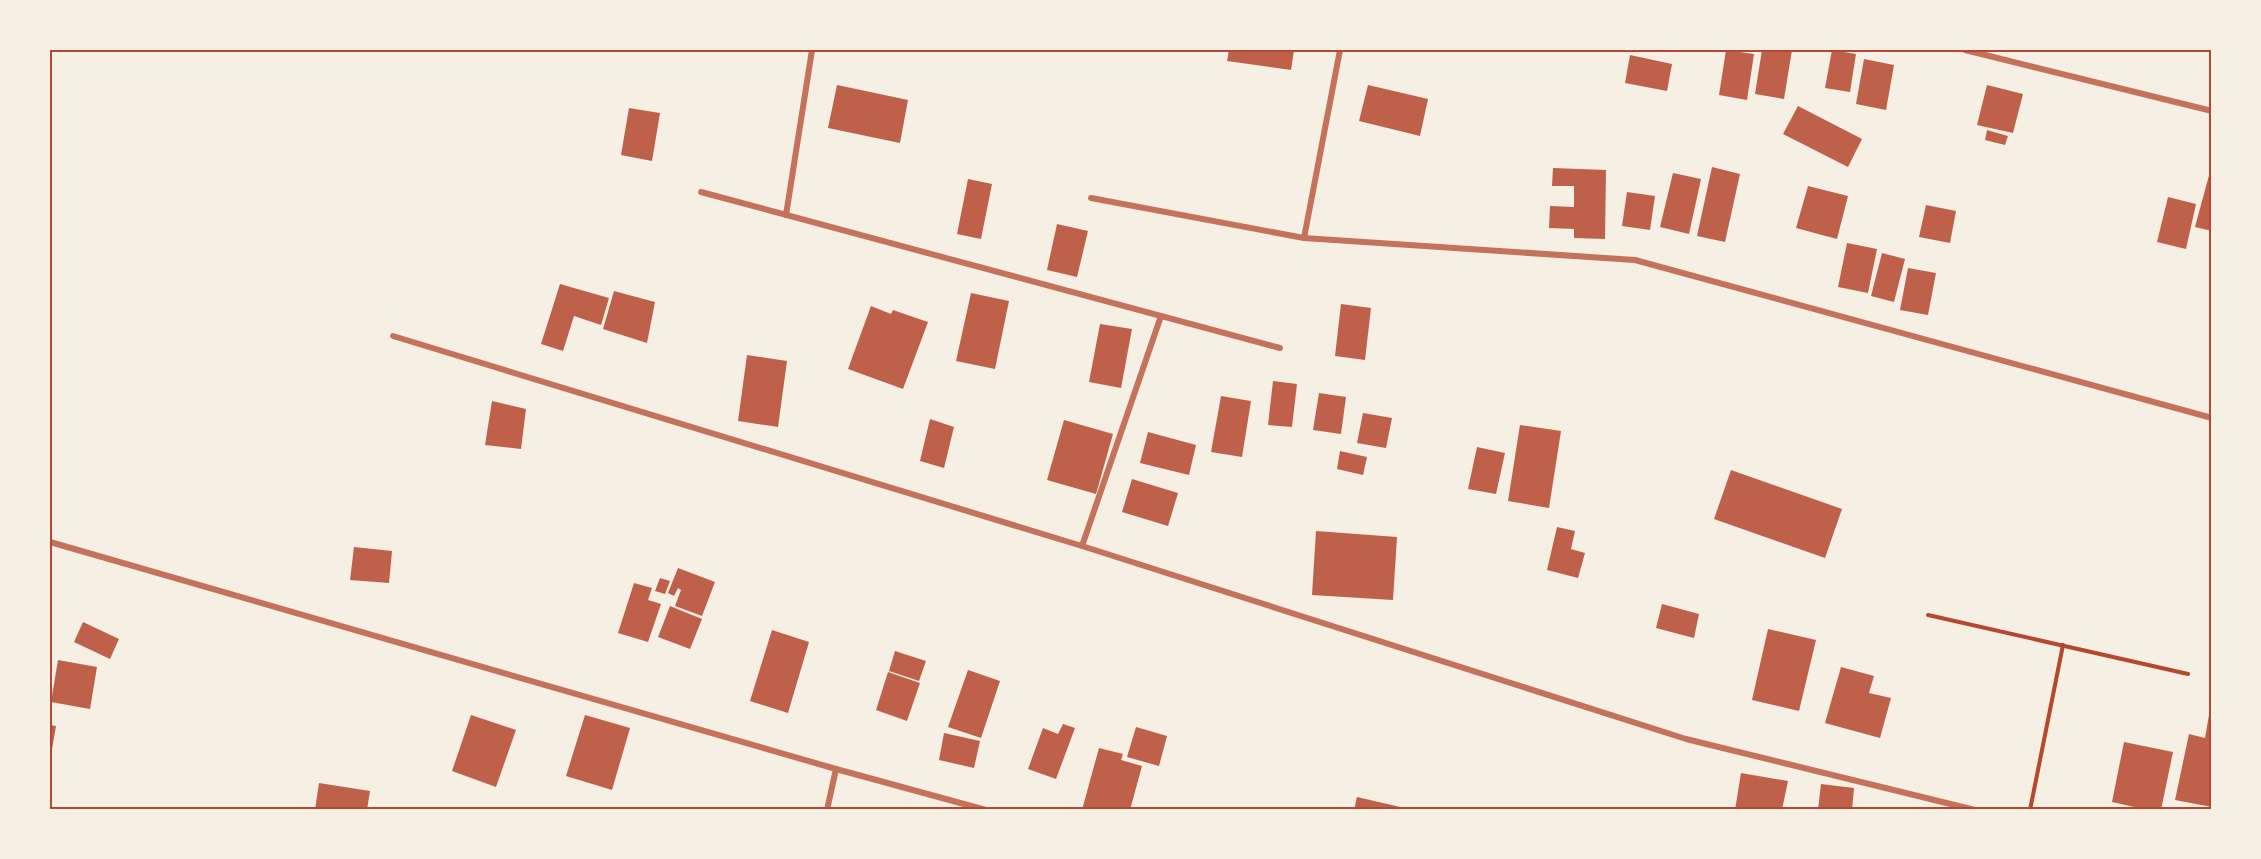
<svg xmlns="http://www.w3.org/2000/svg" width="2261" height="859" font-family="'Archivo Narrow',sans-serif">
<rect width="100%" height="100%" fill="#f6efe4"/>
<g fill="#bf614a">
<path d="M1229 50H1294L1291 70 1227 61Z"/>
<path d="M1726 50 1754 54 1747 100 1719 95Z"/>
<path d="M1762 50H1792L1784 99 1755 94Z"/>
<path d="M1832 50 1856 54 1850 92 1825 88Z"/>
<path d="M1630 55 1672 64 1667 91 1625 83Z"/>
<path d="M1864 59 1894 65 1886 110 1856 104Z"/>
<path d="M837 85 908 100 900 143 828 128Z"/>
<path d="M1368 85 1428 99 1420 136 1359 121Z"/>
<path d="M1987 85 2023 94 2013 133 1977 125Z"/>
<path d="M1798 106 1862 139 1848 167 1783 134Z"/>
<path d="M629 108 660 113 652 161 621 155Z"/>
<path d="M1987 130 2008 136 2005 145 1985 140Z"/>
<path d="M1712 167 1740 174 1725 242 1697 236Z"/>
<path d="M1553 168 1606 170 1605 239 1574 238V229L1549 228 1550 206 1574 207V186H1552Z"/>
<path d="M2211 168H2212V231L2195 227Z"/>
<path d="M1673 173 1701 179 1689 234 1660 227Z"/>
<path d="M968 179 992 184 981 239 957 234Z"/>
<path d="M1808 186 1848 196 1837 239 1796 228Z"/>
<path d="M1627 192 1655 196 1650 230 1622 226Z"/>
<path d="M2168 197 2196 204 2186 249 2157 242Z"/>
<path d="M1926 205 1956 211 1950 243 1919 237Z"/>
<path d="M1057 224 1088 231 1077 277 1047 270Z"/>
<path d="M1847 243 1877 249 1868 293 1838 287Z"/>
<path d="M1882 253 1905 259 1894 302 1871 296Z"/>
<path d="M1908 268 1936 273 1928 315 1900 310Z"/>
<path d="M560 284 609 298 601 325 574 316 563 351 541 344Z"/>
<path d="M614 291 655 302 647 343 603 329Z"/>
<path d="M971 293 1009 301 995 369 956 361Z"/>
<path d="M1341 304 1371 308 1365 360 1335 356Z"/>
<path d="M871 306 891 314 893 310 928 322 903 389 848 369Z"/>
<path d="M1100 324 1132 329 1121 388 1089 382Z"/>
<path d="M747 355 787 361 778 427 738 421Z"/>
<path d="M1273 381 1297 384 1292 427 1268 425Z"/>
<path d="M1319 393 1346 397 1341 434 1313 430Z"/>
<path d="M1221 396 1251 401 1242 457 1211 452Z"/>
<path d="M492 401 526 409 521 449 485 445Z"/>
<path d="M1363 413 1392 418 1386 448 1357 443Z"/>
<path d="M930 419 954 427 944 468 920 461Z"/>
<path d="M1064 420 1113 434 1096 494 1047 480Z"/>
<path d="M1520 425 1561 431 1549 508 1508 501Z"/>
<path d="M1148 432 1196 445 1189 475 1140 463Z"/>
<path d="M1477 447 1505 453 1496 494 1468 489Z"/>
<path d="M1340 451 1367 457 1363 475 1337 469Z"/>
<path d="M1731 470 1842 509 1825 558 1714 519Z"/>
<path d="M1132 479 1178 493 1168 526 1122 512Z"/>
<path d="M1557 527 1575 531 1571 549 1585 553 1578 578 1547 570Z"/>
<path d="M1316 531 1397 537 1393 600 1312 595Z"/>
<path d="M354 547 392 551 389 583 350 580Z"/>
<path d="M678 568 715 582 702 616 675 606 681 590 678 588 674 596 668 593Z"/>
<path d="M660 578 670 581 665 594 655 591Z"/>
<path d="M634 583 652 588 648 600 661 604 648 642 618 633Z"/>
<path d="M1662 604 1699 614 1694 638 1656 628Z"/>
<path d="M670 606 702 619 690 649 658 637Z"/>
<path d="M83 622 119 639 110 659 74 642Z"/>
<path d="M1768 629 1816 640 1799 711 1752 700Z"/>
<path d="M772 630 809 642 788 713 750 701Z"/>
<path d="M895 651 926 661 919 681 889 671Z"/>
<path d="M58 660 97 667 90 709 51 702Z"/>
<path d="M1841 667 1874 676 1869 693 1891 698 1880 738 1825 723Z"/>
<path d="M968 670 1000 681 981 738 948 727Z"/>
<path d="M888 672 920 683 907 721 876 710Z"/>
<path d="M2210 709H2212V807L2175 800 2189 734 2205 738Z"/>
<path d="M471 715 516 730 496 787 452 771Z"/>
<path d="M585 715 630 728 612 790 566 776Z"/>
<path d="M1063 724 1075 728 1056 779 1028 769 1043 728 1058 734Z"/>
<path d="M50 725 56 726 51 755H50Z"/>
<path d="M1136 727 1167 736 1159 766 1127 757Z"/>
<path d="M944 733 980 741 974 768 939 760Z"/>
<path d="M2124 742 2173 752 2161 810H2148L2112 802Z"/>
<path d="M1099 748 1123 754 1121 760 1142 766 1130 810H1082Z"/>
<path d="M1741 773 1788 781 1782 810H1735Z"/>
<path d="M319 783 370 791 367 810H315Z"/>
<path d="M1821 784 1854 788 1852 810H1818Z"/>
<path d="M1357 797 1409 809 1408 810H1354Z"/>
</g>
<g fill="none" stroke-linecap="round" stroke-linejoin="round">
<g stroke="#b5482f" stroke-width="4">
<path d="M1928 615 2188 674"/>
<path d="M2030 810 2063 645"/>
</g>
<g stroke="#c5725c" stroke-width="6">
<path d="M1965 50 2212 111"/>
<path d="M701 192 1280 348"/>
<path d="M1091 198 1304 238 1635 260 2212 418"/>
<path d="M786 215 812 50"/>
<path d="M1304 238 1340 50"/>
<path d="M393 336 1082 546 1686 739 1975 810"/>
<path d="M50 542 836 769 986 810"/>
<path d="M1082 546 1161 316"/>
<path d="M827 810 836 769"/>
</g>
</g>
<rect width="2261" height="859" fill="none" stroke="#f6efe4" stroke-width="102"/>
<rect x="51" y="51" width="2159" height="757" fill="none" stroke="#b5482f" stroke-width="2"/>
</svg>
